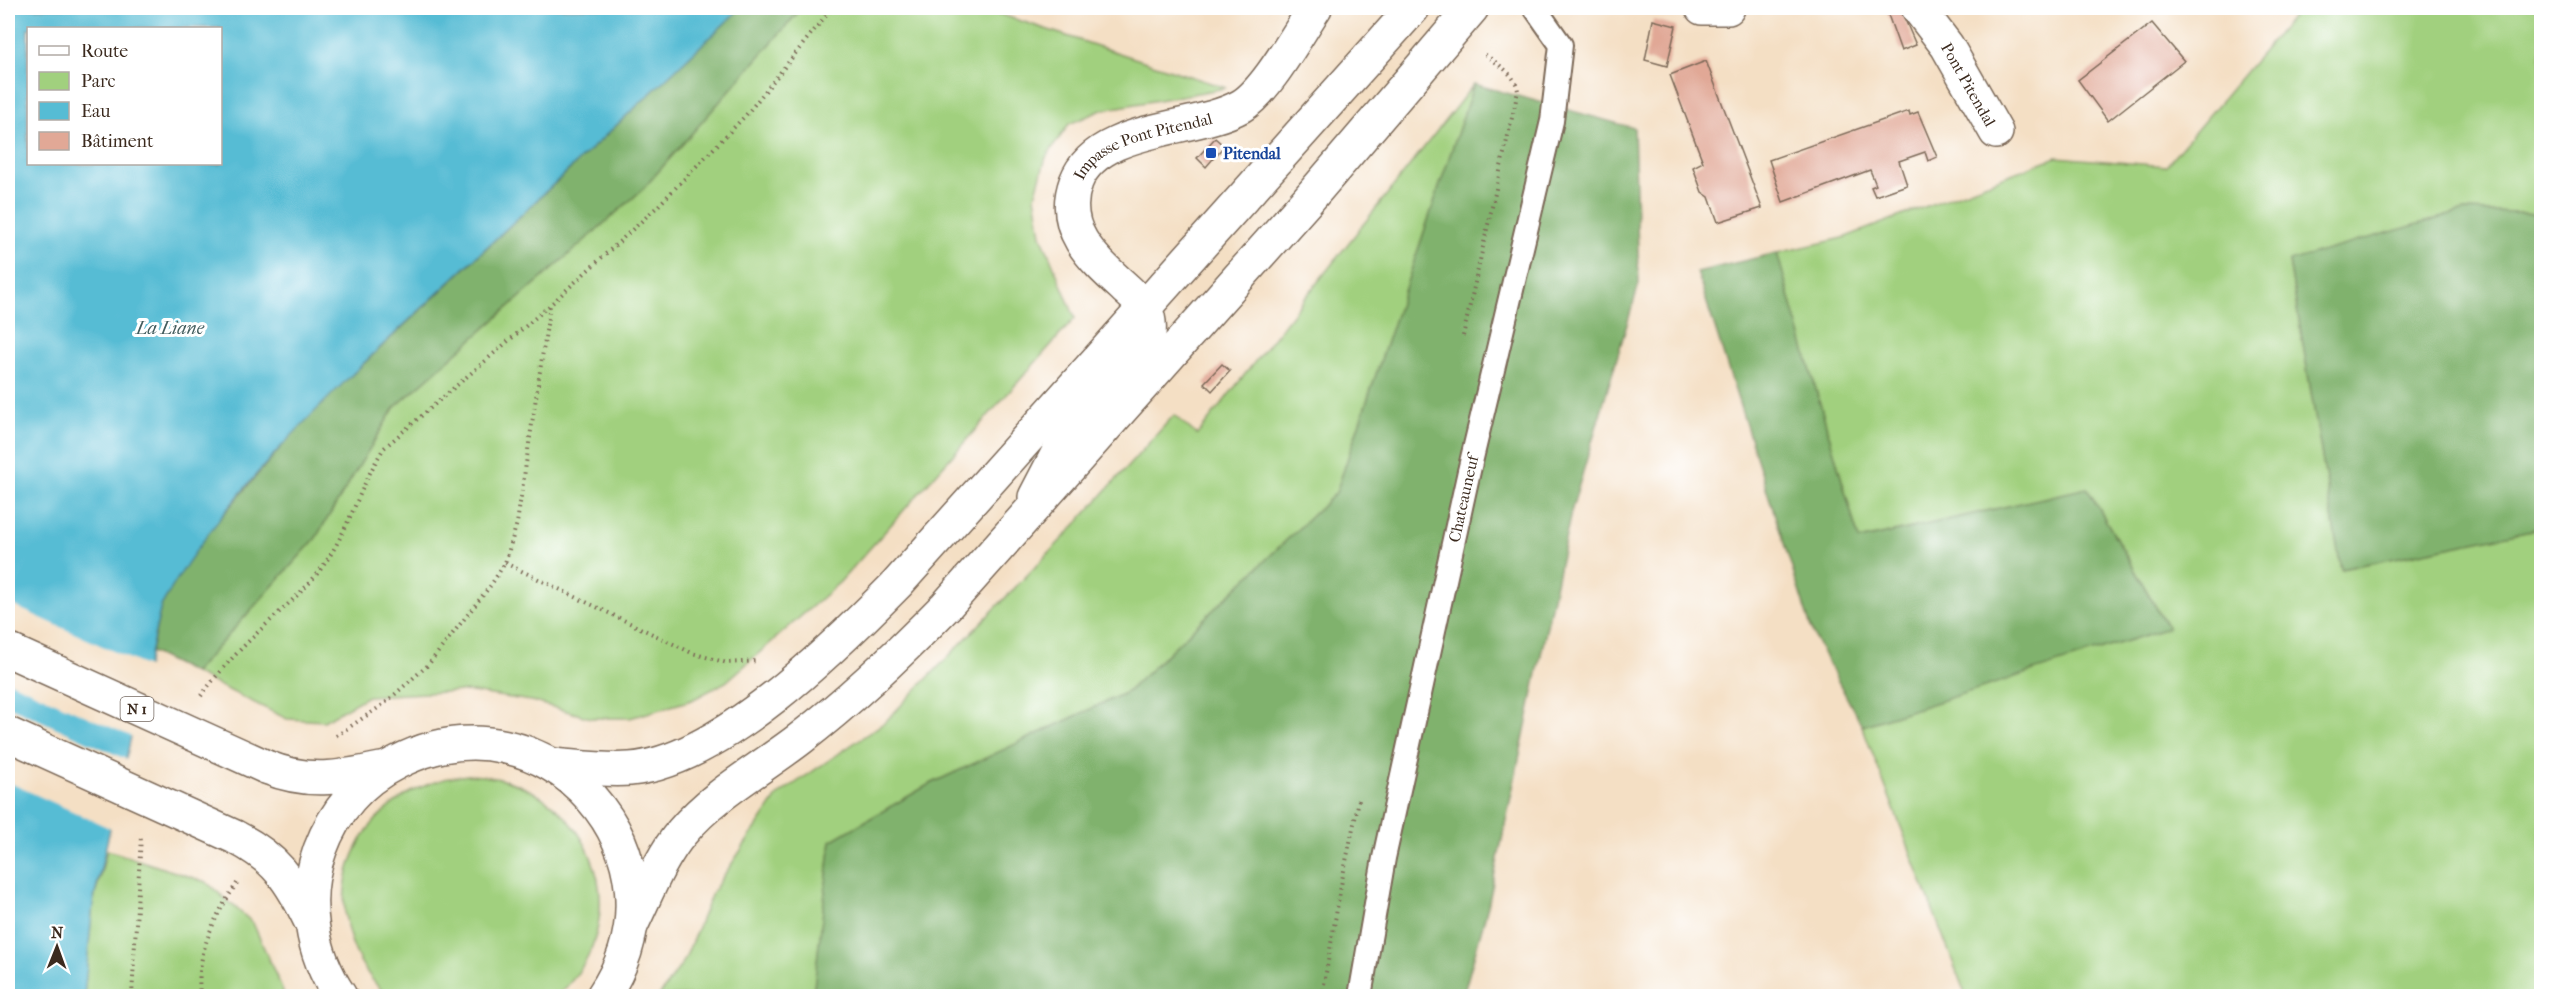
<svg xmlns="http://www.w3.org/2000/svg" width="2549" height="1004" font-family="'IM FELL French Canon',serif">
<rect width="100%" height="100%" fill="#fff"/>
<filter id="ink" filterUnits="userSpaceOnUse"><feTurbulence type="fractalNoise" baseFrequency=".0167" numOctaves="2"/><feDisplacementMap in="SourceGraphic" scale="12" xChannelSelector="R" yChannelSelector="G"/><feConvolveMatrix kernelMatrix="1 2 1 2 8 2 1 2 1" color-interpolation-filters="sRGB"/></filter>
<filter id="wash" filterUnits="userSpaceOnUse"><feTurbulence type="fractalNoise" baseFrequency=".008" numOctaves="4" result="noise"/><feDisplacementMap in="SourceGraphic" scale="24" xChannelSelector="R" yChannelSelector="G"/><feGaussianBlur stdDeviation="1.35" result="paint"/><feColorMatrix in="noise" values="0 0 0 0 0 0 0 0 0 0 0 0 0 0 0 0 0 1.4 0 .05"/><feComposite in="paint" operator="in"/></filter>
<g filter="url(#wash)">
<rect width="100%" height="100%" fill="#f4dfc4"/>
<g fill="#a1d07e" stroke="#6e7d4e" stroke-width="1.5">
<path d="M802 8H981L1226 88 1102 110 1069 124 1046 157 1035 196 1041 235 1075 318 840 582 726 682 692 700 630 718H591L531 701 465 691 368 696 324 721 287 719 194 673 315 539 394 408 643 189Z"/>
<path d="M2285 8H2541V214L2464 211 2289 262 2341 569 2541 528V996H1966L1862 726 2168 627 2087 488 1859 540 1777 253 1843 238 2056 157 2166 166 2293 16Z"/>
<path d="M1474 84 1336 493 1127 692 928 785 831 841 813 996H659L684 961 712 893 778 795 885 722 1068 533 1174 415 1197 435Z"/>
<path d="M468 775C586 777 647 915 557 996H387C302 913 352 787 468 775Z"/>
<path d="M107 850 206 882 253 923 285 996H84L93 903Z"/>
</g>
<g fill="#80b26d" stroke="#5e6e46" stroke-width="1.5">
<path d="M741 8H802L643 189 394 408 315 539 194 673 151 652 161 606 183 568 210 530 306 418Z"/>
<path d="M1474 84 1634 128 1639 284 1571 512 1488 906 1463 996H813L831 841 928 785 1127 692 1336 493Z"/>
<path d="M2464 211 2541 214V528L2341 569 2289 261Z"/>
<path d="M1777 253 1859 540 2087 488 2168 628 1862 726 1813 634 1697 272Z"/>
</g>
<path fill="#56bcd4" stroke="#487379" stroke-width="1.5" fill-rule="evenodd" d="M8 8H741C641 102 541 197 440 291 339 387 231 483 161 606L93 903 84 996H8ZM28 28H220V164H28Z"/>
<g fill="#f4dfc4">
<path d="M8 603 150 668 135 738 8 681Z"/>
<path d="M8 706 130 761 114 830 8 782Z"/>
</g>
<g id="blocks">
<g fill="#e1a896">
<path d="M1897 8H1900L1916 45 1901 51 1887 12Z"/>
<path d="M1653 20 1676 26 1667 66 1645 60Z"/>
<path d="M2152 23 2184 61 2108 121 2078 80Z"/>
<path d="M1706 61 1762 208 1718 222 1709 197 1702 192 1693 167 1703 162 1670 75Z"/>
<path d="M1909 111 1910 115 1918 112 1937 157 1928 161 1925 152 1899 161 1907 185 1875 196 1871 187 1876 185 1870 170 1783 202 1769 160Z"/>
<path d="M1215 138 1224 146 1206 167 1197 158Z"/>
<path d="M1222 364 1230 371 1212 391 1204 383Z"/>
</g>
</g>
</g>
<g filter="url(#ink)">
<use href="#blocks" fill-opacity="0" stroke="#7c6958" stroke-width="1.5"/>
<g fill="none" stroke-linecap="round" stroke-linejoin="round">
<g stroke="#7c6958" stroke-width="26">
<g id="service">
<path id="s1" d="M1360 996 1384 858 1469 471 1552 121 1561 45 1535 8"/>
</g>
</g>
<g stroke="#7c6958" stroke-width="36">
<g id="minor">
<path d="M1702 8H1728"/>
<path id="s2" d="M1918 8 1947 46 1996 132"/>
<path id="s3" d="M1035 497 1062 445 1141 358C1149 344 1153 324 1145 309 1141 301 1130 293 1123 286 1092 258 1059 228 1076 182 1097 125 1195 132 1241 106 1266 92 1298 33 1315 8"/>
</g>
</g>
<g stroke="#7c6958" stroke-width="36">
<g id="secondary">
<path d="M552 765C578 767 604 771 630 769 719 762 836 646 897 584L1413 8"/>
<path d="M632 924C647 893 660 858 682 832 715 793 761 769 801 738 853 698 900 653 946 606L1306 202 1472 8"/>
</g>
</g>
<g stroke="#7c6958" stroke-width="36">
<g id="trunk">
<path d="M266 767C308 784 339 778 381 769"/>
<path d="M235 837C276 858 290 879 310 920"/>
<path d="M340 996C311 953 302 899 320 850 334 812 360 781 396 763 546 684 697 857 603 996"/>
</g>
</g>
<g stroke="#7c6958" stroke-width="4" stroke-dasharray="1.5 4.5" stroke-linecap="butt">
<path d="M1463 336 1518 91C1516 74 1496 63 1483 53"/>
<path d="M505 563 692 653 727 663 757 661"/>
<path d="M201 696C222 667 246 643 272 619 290 602 309 586 323 566 349 530 360 485 384 448L549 306"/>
<path d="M336 736 384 704 428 665 491 585 505 563 517 523 550 305 657 207 746 115 832 8"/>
<path d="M132 996 141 836"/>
<path d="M200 996C196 953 213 919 237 883"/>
<path d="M1322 996 1342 880 1359 800"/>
</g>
<use href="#service" stroke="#fff" stroke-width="22"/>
<use href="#minor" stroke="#fff" stroke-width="33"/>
<use href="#secondary" stroke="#fff" stroke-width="33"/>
<use href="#trunk" stroke="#fff" stroke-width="33"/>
<g stroke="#7c6958" stroke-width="36" stroke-linecap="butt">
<g id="trunk-bridge">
<path d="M8 650 266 767"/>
<path d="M8 734 235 837"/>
</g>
</g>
<use href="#trunk-bridge" stroke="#fff" stroke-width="33"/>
</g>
</g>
<rect fill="#1a4fb4" stroke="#fff" stroke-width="2" x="1205" y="147" width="12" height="12" rx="3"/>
<g text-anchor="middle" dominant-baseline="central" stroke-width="6" stroke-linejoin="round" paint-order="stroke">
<rect fill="#fff" stroke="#766a62" stroke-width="1.5" x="120.5" y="697" width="33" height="24" rx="4.5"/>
<g font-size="15" font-weight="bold" fill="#3b2a1e">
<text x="137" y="709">N 1</text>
</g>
<g font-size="16" fill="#3b2a1e" stroke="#fff">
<text stroke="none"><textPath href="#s2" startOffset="92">Pont Pitendal</textPath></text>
<text stroke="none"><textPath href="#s3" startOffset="462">Impasse Pont Pitendal</textPath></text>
<text stroke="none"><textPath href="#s1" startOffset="508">Chateauneuf</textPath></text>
</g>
<g font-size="16" font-weight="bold" fill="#164399" stroke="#fff" text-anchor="start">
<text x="1223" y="153">Pitendal</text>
</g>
<g font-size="18" font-style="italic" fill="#445d5e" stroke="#fff">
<text x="170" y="328">La Liane</text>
</g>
</g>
<rect width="2549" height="1004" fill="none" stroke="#fff" stroke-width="30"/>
<rect x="27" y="27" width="195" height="138" fill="#ffffff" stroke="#b1aaa5" stroke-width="1.5"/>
<rect x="39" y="46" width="30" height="9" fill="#ffffff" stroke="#b1aaa5" stroke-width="1.5"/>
<text x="81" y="57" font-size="18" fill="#3b2a1e">Route</text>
<rect x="39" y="72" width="30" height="18" fill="#a1d07e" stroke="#b1aaa5" stroke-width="1.5"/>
<text x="81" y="87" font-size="18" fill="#3b2a1e">Parc</text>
<rect x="39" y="102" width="30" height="18" fill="#56bcd4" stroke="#b1aaa5" stroke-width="1.5"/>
<text x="81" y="117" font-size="18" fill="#3b2a1e">Eau</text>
<rect x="39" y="132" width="30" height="18" fill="#e1a896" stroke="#b1aaa5" stroke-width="1.5"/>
<text x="81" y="147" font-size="18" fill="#3b2a1e">Bâtiment</text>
<g transform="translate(57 947) rotate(1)" stroke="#ffffff" stroke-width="4.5" paint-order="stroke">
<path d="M0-4.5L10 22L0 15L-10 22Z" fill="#3b2a1e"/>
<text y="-9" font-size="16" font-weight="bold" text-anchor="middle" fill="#3b2a1e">N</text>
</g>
</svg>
